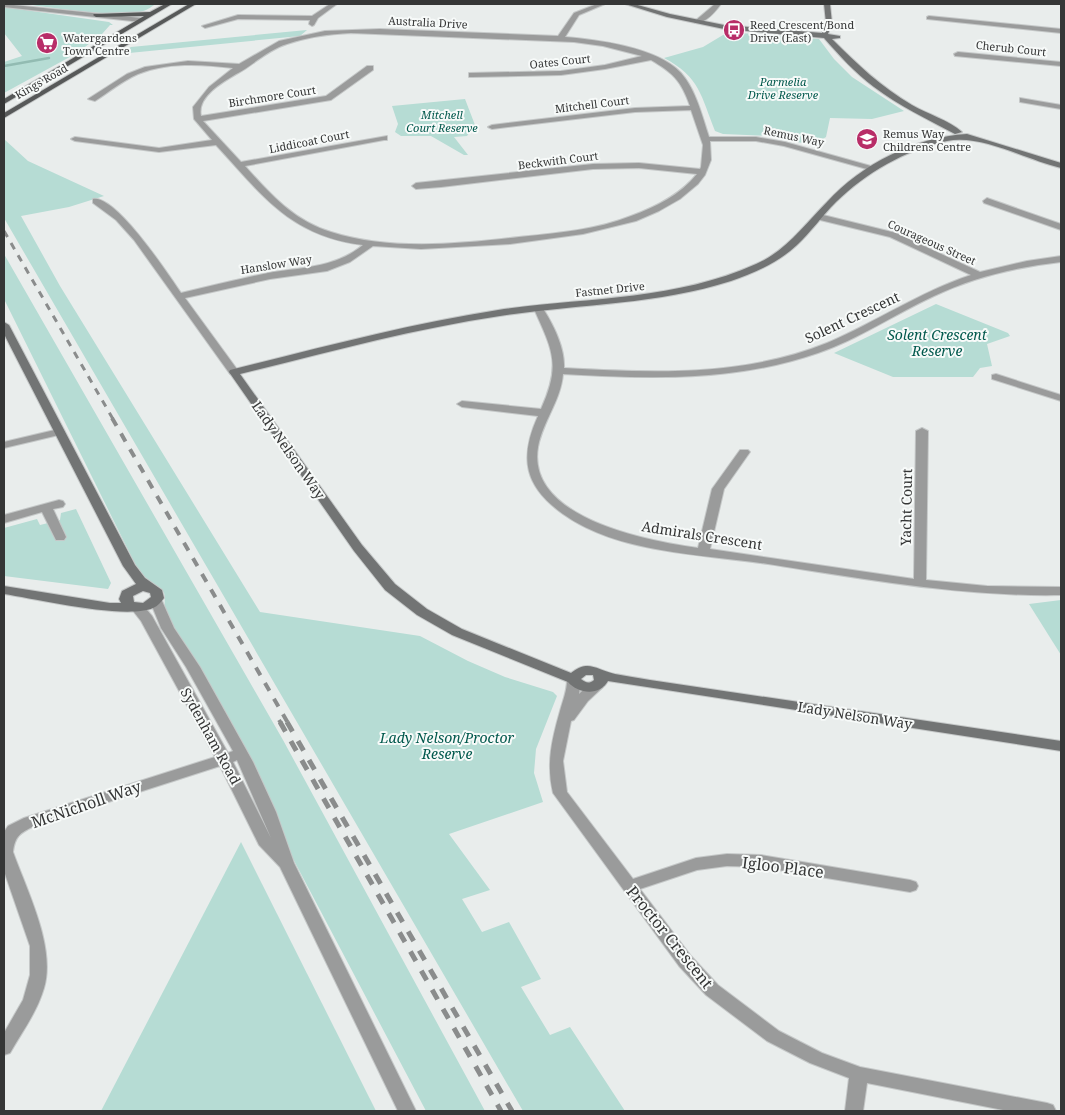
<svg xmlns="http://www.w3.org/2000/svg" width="1065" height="1115" font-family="'Noto Serif',serif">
<rect width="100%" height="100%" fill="#e9edec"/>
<g fill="#b6dcd4">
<path d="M24 4H156C152 6 148 10 143 11 123 19 48 7 24 4Z"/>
<path d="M4 7 109 22 113 25H110L102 34 77 53 4 93V62L22 56 4 33Z"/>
<path d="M307 30 300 36 119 54 131 47Z"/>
<path d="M728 32 819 39 834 59 852 77 904 111 872 119 830 118 826 137 813 145 767 136 723 134 715 131C701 96 700 77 664 58L703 47Z"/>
<path d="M465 99 475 125 467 136 454 137 468 155H464L431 136H401L395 132 398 124 392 106Z"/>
<path d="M4 139 28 161 104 196 69 207 21 216 60 286 260 612 420 636 468 661 505 677 553 692 557 696 536 749 534 773 543 802 449 834 490 890 462 899 482 932 509 922 541 979 521 987 550 1035 570 1027 625 1111H523L4 218Z"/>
<path d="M4 254 283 740 485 1111H426L166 618C161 586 174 597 143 580L4 299Z"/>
<path d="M936 304 1008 333 1010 336 987 344 992 366 980 368 973 377H893L834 353Z"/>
<path d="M76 509 111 583 108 589 4 576V528L37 519 40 525 60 520 61 513Z"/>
<path d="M1061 600V655L1029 604Z"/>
<path d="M241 842 376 1111H101Z"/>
</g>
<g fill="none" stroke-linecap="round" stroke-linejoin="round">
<path stroke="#92bbb2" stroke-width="2.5" d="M4 66 49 58"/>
<g stroke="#c5c8c8" stroke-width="2">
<g id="street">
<path d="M4 4 141 18 144 20 141 22 4 7Z"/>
<path d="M330 4H337L318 18 314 25 312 26 309 24 310 20 238 19 205 28 202 26 238 15 312 16Z"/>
<path d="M597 4H605L579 15 565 37C599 40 657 47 681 73 696 90 702 116 709 137H756L785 142 878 168 874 171 784 146 756 141H710L711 160 705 175 698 184 680 199 659 211 636 221 583 234 510 244 421 249 373 246 350 262 327 271 270 279 185 298 239 372 234 375 230 374 134 240 116 220 93 203V199C116 195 168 274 181 293 210 286 239 279 268 273 303 267 335 268 363 245 290 236 262 195 216 145L159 152 75 141 71 139 75 137 159 148 212 140 194 119 193 107 209 87 233 68C202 64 167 62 138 74 122 81 109 92 95 101L88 99 127 74 145 67 188 61 239 64 279 41 325 31 380 29 558 36 574 13ZM351 33 574 42 603 46 642 56 605 65 561 71 469 73V77H472L561 75 605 69 651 60C673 73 681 80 690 106L635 108 492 125 488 127 492 129 635 112 691 110 703 145 701 167 700 169 639 163 593 164 416 183 412 186 416 189 441 187 593 169 639 168 697 174C680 195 656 207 631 216 596 230 557 233 519 237 458 244 391 251 331 232 294 221 270 194 245 166L384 140H387V136L241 162 203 121 331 100 373 70V66H367L326 96 201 116C196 94 230 78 245 69 258 60 271 49 287 44 308 37 329 34 351 33Z"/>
<path d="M715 4H721C715 12 705 24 695 23V21Z"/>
<path d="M929 16 1061 29V33L927 19V17Z"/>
<path d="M958 52 1061 62V66L955 56 954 54Z"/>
<path d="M1020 98 1061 105V109L1020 102Z"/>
<path d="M987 198 1061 224V230L984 203 983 201Z"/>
<path d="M819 214 896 233 980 272 1027 261 1061 256V262C1017 267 974 277 934 296 895 314 859 339 818 353 735 382 650 379 563 374 561 400 543 421 538 447 526 519 649 541 698 548L712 489 740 450H748L750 452 724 489 710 549 914 579 916 431 922 428 928 431 926 580 987 586 1061 587V595C962 597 865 579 768 564 702 554 619 554 563 514 524 486 519 458 538 416L462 407 457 404 462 401 541 409C561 365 553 351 534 309L536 307H542C553 324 565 348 564 368 652 373 743 377 827 343 876 322 920 292 971 275L890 237 816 219 815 217Z"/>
<path d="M996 374 1061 395V401L992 379V375Z"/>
<path d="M59 429 63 430 65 432 63 434 4 448V442Z"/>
<path d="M59 500 63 501 65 504 63 507 53 509 66 537 64 540H56L42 512 4 523V515Z"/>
<path d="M156 597 162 601 174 628 200 667 253 762 276 812 294 863 416 1111H398L280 867 259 845 220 766 34 826C20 833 15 836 13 852 27 891 56 947 44 988 37 1012 22 1032 10 1053L4 1055V1033L23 1000 30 975V946L4 871V832L8 826 24 818 215 757 141 621 130 607 132 604H142L152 616 228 753 233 751 186 667 161 628 150 601ZM237 760 271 838 233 762Z"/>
<path d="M574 676 581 680 579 694C586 688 591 681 601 684L603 687 588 701 574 720 571 721 563 761 567 792 633 879 696 858 727 854 761 855 910 880 916 882 918 886 916 890 910 892 761 867 727 866 697 870 640 889 691 956 718 985 779 1031 822 1053 860 1067 1047 1103 1053 1105 1056 1111H1008L867 1083 863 1111H845L849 1078 810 1063 767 1041 706 995 679 966 553 793C546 764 552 739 560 711 563 700 567 691 567 680Z"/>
</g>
</g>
<g stroke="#c5c8c8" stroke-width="2">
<g id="secondary">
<path d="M625 4H634L670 14 724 25 822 33 826 23 824 4H830L832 23 828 34 840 36V38L832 39C857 64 881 87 912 105 927 114 949 120 962 132L955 134C927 119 899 106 874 87 855 73 839 55 824 38L724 29 667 17Z"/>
<path d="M967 134 1061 163V168C1026 160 982 134 947 141 905 150 866 173 836 202 822 216 811 232 797 245 779 262 755 273 731 281 656 305 577 304 500 316 412 329 326 353 240 374L362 545 395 584 427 609 462 629 571 673C589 659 596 670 615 674 626 676 638 678 650 680L1061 741V751L608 681C600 696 578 694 568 682L452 635 417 615 385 590 354 551 229 372 230 370C319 348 408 324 498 310 585 297 674 301 756 264 786 251 804 225 827 202 862 164 915 137 967 134ZM586 675H593L594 680C589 684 586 683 581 679Z"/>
<path d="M4 322 9 325 135 565 145 578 162 590 164 598C161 602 158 606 153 608 125 620 37 599 4 594V586L110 603H121L119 599 122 591 136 584 123 566 4 334ZM143 591 150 593 151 597 143 603 134 602 133 596Z"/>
</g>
</g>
<g stroke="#c5c8c8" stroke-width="2">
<g id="primary">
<path d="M165 4H172L4 104V99L144 16 96 17 93 15 94 14 150 12Z"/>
<path d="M189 4H196L4 118V113Z"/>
</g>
</g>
<use href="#street" fill="#9a9b9b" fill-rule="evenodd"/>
<use href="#secondary" fill="#727474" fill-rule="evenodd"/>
<use href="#primary" fill="#575959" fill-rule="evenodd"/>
<path stroke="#8a8c8c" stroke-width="3" stroke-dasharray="7 7" stroke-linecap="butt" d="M4 231 113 419"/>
<g stroke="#8a8c8c" stroke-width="4" stroke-dasharray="9 9" stroke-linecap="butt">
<path d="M112 418 288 723"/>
<path d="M279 720 281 723"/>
</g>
<g stroke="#8a8c8c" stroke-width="5" stroke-dasharray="11 11" stroke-linecap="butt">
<path d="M280 722 501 1111"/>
<path d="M287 722 512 1111"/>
</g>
</g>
<defs>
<g id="bus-disc" transform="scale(1.125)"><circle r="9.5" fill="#b82d68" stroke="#f7faf9"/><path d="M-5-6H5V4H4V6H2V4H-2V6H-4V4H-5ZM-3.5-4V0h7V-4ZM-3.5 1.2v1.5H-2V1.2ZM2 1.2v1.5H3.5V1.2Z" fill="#fff"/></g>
<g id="supermarket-disc" transform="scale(1.125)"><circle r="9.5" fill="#b82d68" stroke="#f7faf9"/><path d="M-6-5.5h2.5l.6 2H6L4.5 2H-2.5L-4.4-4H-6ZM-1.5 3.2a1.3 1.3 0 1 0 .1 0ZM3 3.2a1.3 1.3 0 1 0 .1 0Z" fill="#fff"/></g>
<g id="school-disc" transform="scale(1.125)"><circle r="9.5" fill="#b82d68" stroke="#f7faf9"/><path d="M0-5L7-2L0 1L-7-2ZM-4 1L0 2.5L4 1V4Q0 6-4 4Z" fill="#fff"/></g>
</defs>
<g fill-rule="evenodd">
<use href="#bus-disc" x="734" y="30"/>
<use href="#supermarket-disc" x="47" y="43"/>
<use href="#school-disc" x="867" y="139"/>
</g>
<g text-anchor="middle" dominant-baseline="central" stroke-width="4" stroke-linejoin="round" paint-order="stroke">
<g font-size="11" fill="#353636" stroke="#f7faf9">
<text transform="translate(428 22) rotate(3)">Australia Drive</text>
<text transform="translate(1011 48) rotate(6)">Cherub Court</text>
<text transform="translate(560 61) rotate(-6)">Oates Court</text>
<text transform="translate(41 81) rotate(-30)">Kings Road</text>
<text transform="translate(272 96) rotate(-9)">Birchmore Court</text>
<text transform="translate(592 104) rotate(-7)">Mitchell Court</text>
<text transform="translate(794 136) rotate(12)">Remus Way</text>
<text transform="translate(309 141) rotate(-11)">Liddicoat Court</text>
<text transform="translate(558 160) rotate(-7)">Beckwith Court</text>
<text transform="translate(932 242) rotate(24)">Courageous Street</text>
<text transform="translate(276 264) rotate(-9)">Hanslow Way</text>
<text transform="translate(610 289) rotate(-6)">Fastnet Drive</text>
</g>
<g font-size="11" fill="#353636" stroke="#f7faf9" text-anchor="start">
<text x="750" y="24">Reed Crescent/Bond<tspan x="750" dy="13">Drive (East)</tspan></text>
<text x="63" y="37">Watergardens<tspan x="63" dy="13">Town Centre</tspan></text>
<text x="883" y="133">Remus Way<tspan x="883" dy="13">Childrens Centre</tspan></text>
</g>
<g font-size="11" font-style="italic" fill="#00584c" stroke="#f7faf9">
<text x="783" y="81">Parmelia<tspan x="783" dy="13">Drive Reserve</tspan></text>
<text x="442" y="114">Mitchell<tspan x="442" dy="13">Court Reserve</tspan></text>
</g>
<g font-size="14" fill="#353636" stroke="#f7faf9">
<text transform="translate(852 317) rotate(-25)">Solent Crescent</text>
<text transform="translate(289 450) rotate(55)">Lady Nelson Way</text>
<text transform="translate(906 507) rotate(-89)">Yacht Court</text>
<text transform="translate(702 535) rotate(9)">Admirals Crescent</text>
<text transform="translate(855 715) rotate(9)">Lady Nelson Way</text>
<text transform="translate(211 736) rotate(61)">Sydenham Road</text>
</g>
<g font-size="14" font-style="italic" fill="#00584c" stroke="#f7faf9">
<text x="937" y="334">Solent Crescent<tspan x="937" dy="16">Reserve</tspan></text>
<text x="447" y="737">Lady Nelson/Proctor<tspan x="447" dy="16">Reserve</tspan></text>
</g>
<g font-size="16" fill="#353636" stroke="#f7faf9">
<text transform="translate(86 804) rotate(-19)">McNicholl Way</text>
<text transform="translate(783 867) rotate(7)">Igloo Place</text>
<text transform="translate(670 937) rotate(51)">Proctor Crescent</text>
</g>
</g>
<rect width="1065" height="1115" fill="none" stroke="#353636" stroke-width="10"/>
</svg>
